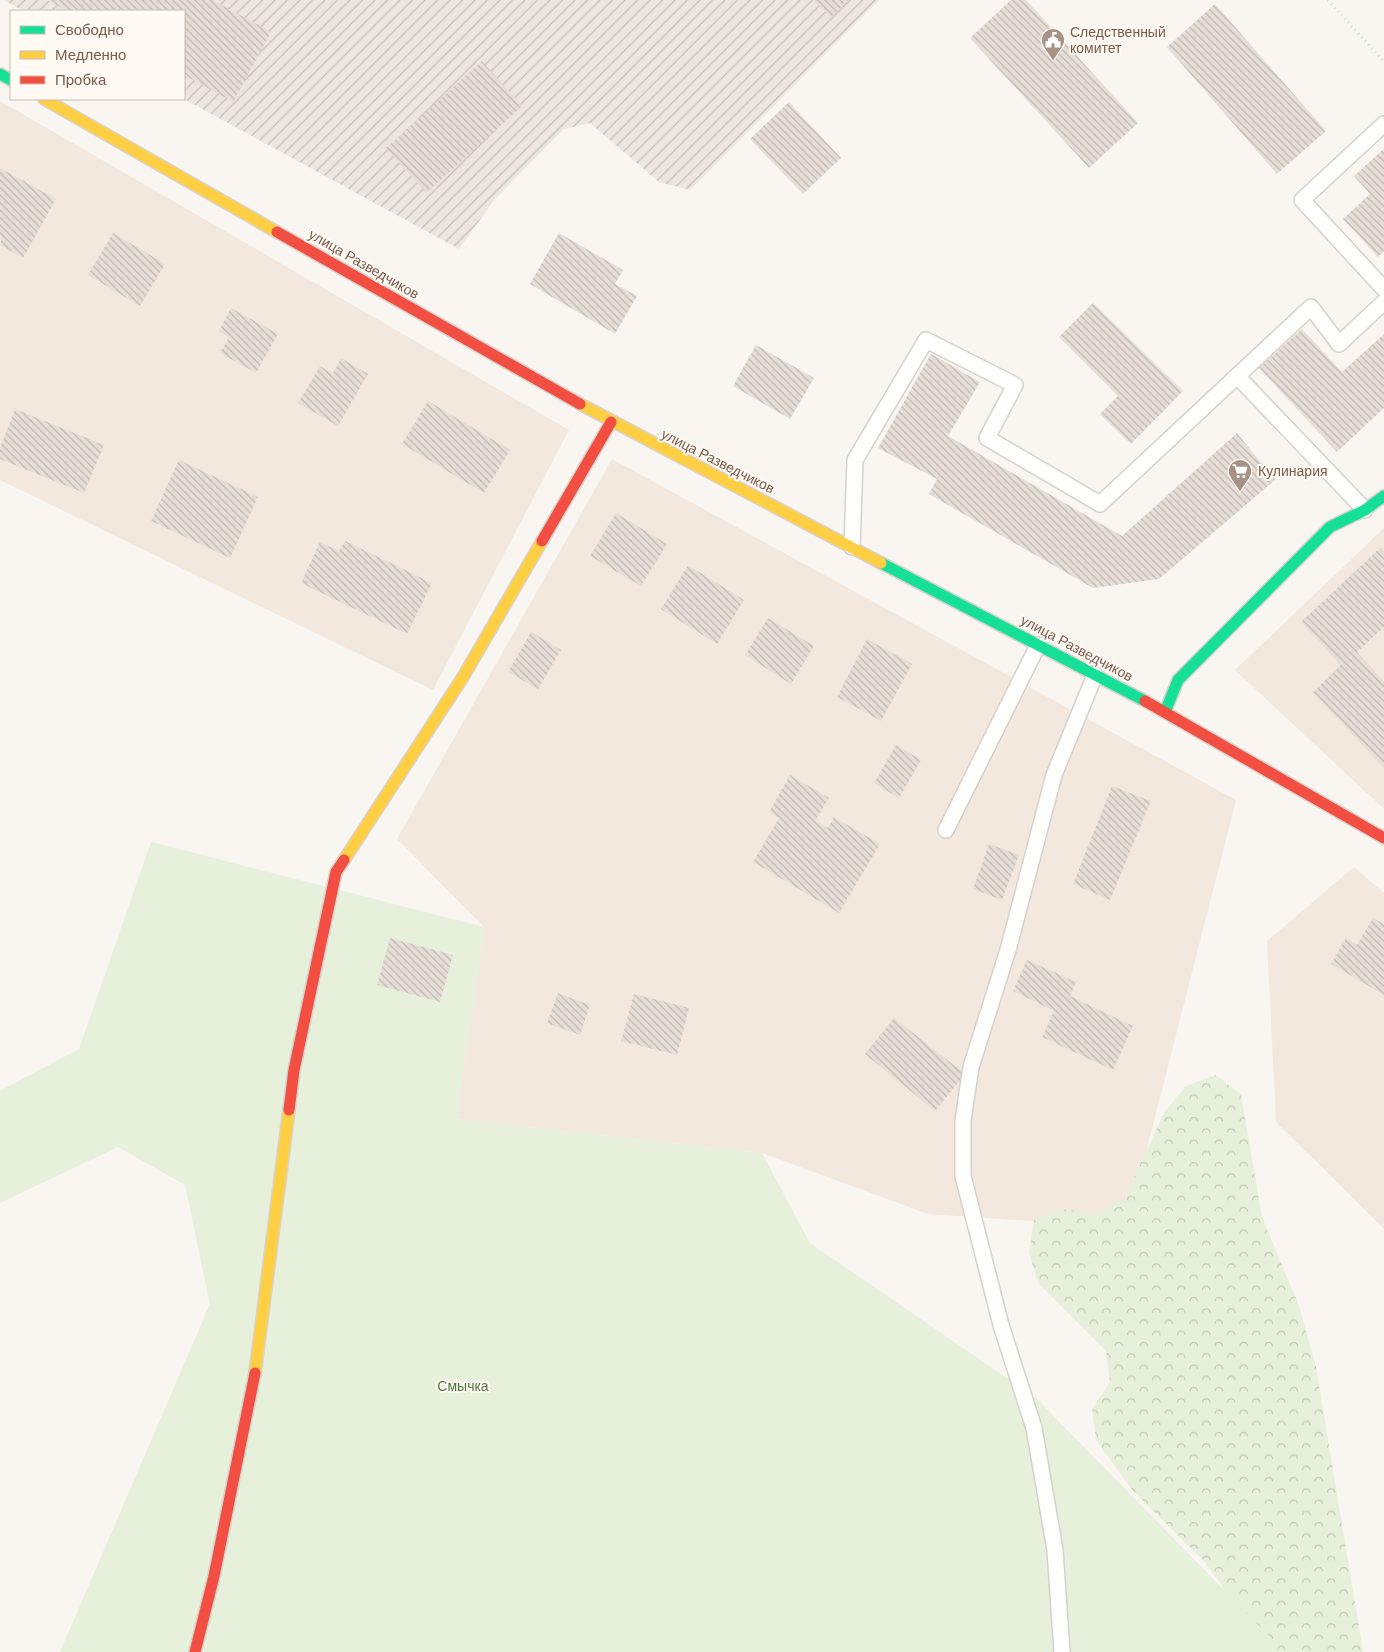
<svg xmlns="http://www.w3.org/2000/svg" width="1384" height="1652" font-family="'DM Sans',sans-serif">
<defs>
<pattern id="industrial-furrows" width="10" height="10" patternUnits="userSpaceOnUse" patternTransform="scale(1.25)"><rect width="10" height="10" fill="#ede5e0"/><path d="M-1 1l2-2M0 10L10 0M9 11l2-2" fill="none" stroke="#c5bdb8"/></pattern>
<pattern id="forest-crowns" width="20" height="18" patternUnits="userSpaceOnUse" patternTransform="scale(1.25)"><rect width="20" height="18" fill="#e7f0db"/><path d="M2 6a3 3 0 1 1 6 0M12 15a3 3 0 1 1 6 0" fill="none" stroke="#c0c6b4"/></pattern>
<pattern id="building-back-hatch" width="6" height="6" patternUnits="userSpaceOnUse" patternTransform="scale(1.25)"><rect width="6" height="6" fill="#e6ded7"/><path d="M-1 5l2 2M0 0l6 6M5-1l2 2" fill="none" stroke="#bfb7b1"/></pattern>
</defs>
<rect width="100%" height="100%" fill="#f9f5f0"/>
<g fill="#f2e8de">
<path d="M0 101 569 430 433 690 0 480Z"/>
<path d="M612 459 1236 800 1127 1227 928 1214 762 1153 456 1119 484 927 397 839Z"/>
<path d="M1384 528V809L1235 670Z"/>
<path d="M1354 867 1384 893V1229L1276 1122 1267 941Z"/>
</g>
<path fill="url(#industrial-furrows)" d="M3 0H879L690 190 659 182 590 123 564 129 495 199 459 249 184 99V11H24Z"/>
<path fill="url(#forest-crowns)" d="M1216 1075 1241 1094 1262 1217 1299 1306 1316 1367 1363 1652H1250L1221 1584 1202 1559 1133 1491 1096 1440 1092 1409 1110 1382 1106 1351 1038 1283 1029 1252 1034 1220 1064 1209 1095 1215 1124 1199 1165 1111 1186 1086Z"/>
<path fill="#e7f0db" d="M151 842 484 927 456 1119 762 1153 810 1243 1036 1398 1277 1644 1276 1652H60L210 1304 185 1185 118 1147 0 1203V1091L79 1049Z"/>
<g fill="url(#building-back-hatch)">
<path d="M47 0H212L271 32 233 102 184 75V11H68Z"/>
<path d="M813 0H848L831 17Z"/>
<path d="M1011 0H1026L1138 123 1089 168 970 38Z"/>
<path d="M1215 4 1326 131 1277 174 1167 47Z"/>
<path d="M482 61 522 106 426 193 386 148Z"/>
<path d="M789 102 841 158 803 194 750 139Z"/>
<path d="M1384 149V251L1378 257 1343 219 1370 194 1354 176Z"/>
<path d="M0 168 56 199 23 258 0 245 2 237 0 236Z"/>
<path d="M113 233 165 264 140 306 88 275Z"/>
<path d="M559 233 623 270 615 284 637 296 615 334 530 284Z"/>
<path d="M1093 303 1183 391 1131 444 1100 414 1118 396 1059 337Z"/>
<path d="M231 308 278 334 256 373 220 353 229 337 219 331Z"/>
<path d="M1302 329 1342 372 1384 334V408L1337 452 1259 368Z"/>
<path d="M756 345 814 378 790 419 733 386Z"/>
<path d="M931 354 980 382 948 436 1122 536 1237 433 1275 480 1159 579 1093 588 929 494 937 479 878 448Z"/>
<path d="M341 358 368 374 338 426 298 403 320 366 333 373Z"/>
<path d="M428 401 510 450 484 493 402 444Z"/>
<path d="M15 409 104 445 84 493 0 459V448Z"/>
<path d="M179 460 258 497 230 558 151 521Z"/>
<path d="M616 513 667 544 641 586 590 556Z"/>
<path d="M345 541 432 583 407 634 301 583 320 542 339 551Z"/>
<path d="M1380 548 1384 552V627L1357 652 1384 682V768L1313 692 1341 665 1301 622Z"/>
<path d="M688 565 744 600 717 644 661 609Z"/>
<path d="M768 618 814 646 791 684 745 655Z"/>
<path d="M531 632 561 650 538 689 508 672Z"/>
<path d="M867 639 912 664 881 721 837 697Z"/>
<path d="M896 745 921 760 899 798 874 783Z"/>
<path d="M790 775 829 798 815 821 828 828 834 817 880 844 839 913 753 862 779 818 769 812Z"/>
<path d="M1112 786 1151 801 1110 900 1073 884Z"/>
<path d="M989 844 1019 855 1002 900 973 889Z"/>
<path d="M1373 918 1384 924V995L1331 964 1346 938 1357 945Z"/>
<path d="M390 938 453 955 440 1002 377 985Z"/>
<path d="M1027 960 1076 982 1070 996 1133 1026 1113 1070 1042 1037 1054 1011 1013 991Z"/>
<path d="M558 993 590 1005 580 1035 547 1023Z"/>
<path d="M634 994 689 1008 677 1055 621 1041Z"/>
<path d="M894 1018 965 1074 935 1111 865 1054Z"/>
</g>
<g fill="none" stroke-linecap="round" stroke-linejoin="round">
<g stroke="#d7d1cb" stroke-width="18">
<g id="lane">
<path d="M1384 124 1302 200 1384 289"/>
<path d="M1237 376 1365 510"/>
<path d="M852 547 855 460 926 340 1015 385 987 438 1100 504 1311 307 1339 344 1384 302"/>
<path d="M946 830 1038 645"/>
<path d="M1062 1652 1055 1550 1034 1428 1001 1325 963 1176V1120L971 1067 1008 950 1054 775 1095 675"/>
</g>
</g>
<g stroke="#d9d2cb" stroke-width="14">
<g id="fast">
<path d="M0 74 11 80"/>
<path d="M881 563 1145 701"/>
<path d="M1165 712 1178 680 1330 527 1365 510 1384 496"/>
</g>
</g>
<g stroke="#d9d2cb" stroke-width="14">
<g id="slow">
<path d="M44 99 277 232"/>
<path d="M580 404 881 563"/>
<path d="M344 860 463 677 542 541"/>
<path d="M255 1373 289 1110"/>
</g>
</g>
<g stroke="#d9d2cb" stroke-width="14">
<g id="jam">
<path d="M277 232 580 404"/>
<path d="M542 541 611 422"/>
<path d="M1145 701 1384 838"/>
<path d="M289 1110 294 1070 336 872 344 860"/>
<path d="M195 1652 214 1576 255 1373"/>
</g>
</g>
<path stroke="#dcd5d0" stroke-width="3" stroke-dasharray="1 4" stroke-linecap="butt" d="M1328 0 1384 62"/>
<use href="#lane" stroke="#fefefd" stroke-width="15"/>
<use href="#fast" stroke="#16e098" stroke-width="11"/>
<use href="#slow" stroke="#ffcf43" stroke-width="11"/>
<use href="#jam" stroke="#f24e42" stroke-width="11"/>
</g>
<defs>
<g id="civic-pin" transform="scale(1.25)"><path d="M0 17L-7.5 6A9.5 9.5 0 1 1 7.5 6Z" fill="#a69286" stroke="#fffaf3"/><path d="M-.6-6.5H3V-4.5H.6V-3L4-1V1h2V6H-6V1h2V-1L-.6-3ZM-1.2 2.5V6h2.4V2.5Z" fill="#fff"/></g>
<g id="supermarket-pin" transform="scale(1.25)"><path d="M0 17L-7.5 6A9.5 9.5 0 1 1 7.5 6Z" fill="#a69286" stroke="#fffaf3"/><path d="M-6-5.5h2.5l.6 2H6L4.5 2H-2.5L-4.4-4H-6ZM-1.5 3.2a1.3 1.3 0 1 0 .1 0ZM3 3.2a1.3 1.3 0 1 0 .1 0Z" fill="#fff"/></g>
</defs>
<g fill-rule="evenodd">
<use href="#civic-pin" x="1053" y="40"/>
<use href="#supermarket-pin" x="1240" y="471"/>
</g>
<g text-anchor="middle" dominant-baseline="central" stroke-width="4" stroke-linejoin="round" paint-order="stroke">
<g font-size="14" fill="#7a5c4d" stroke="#fffaf3" text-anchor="start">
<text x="1070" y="32">Следственный<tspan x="1070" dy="16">комитет</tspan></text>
<text x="1258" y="471">Кулинария</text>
</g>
<g font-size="14" fill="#7a5c4d" stroke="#fffaf3">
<text transform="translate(364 264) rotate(30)">улица Разведчиков</text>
<text transform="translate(718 461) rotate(27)">улица Разведчиков</text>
<text transform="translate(1077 648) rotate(28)">улица Разведчиков</text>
</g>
<g font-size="14" fill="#537a41" stroke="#fffaf3">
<text x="463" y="1386">Смычка</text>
</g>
</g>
<rect x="10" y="10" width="175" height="90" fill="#fffaf3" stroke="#cabbb1"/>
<rect x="20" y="26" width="25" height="8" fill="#16e098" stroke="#cabbb1"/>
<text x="55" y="35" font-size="15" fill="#7a5c4d">Свободно</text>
<rect x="20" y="51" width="25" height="8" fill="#ffcf43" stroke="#cabbb1"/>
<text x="55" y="60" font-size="15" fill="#7a5c4d">Медленно</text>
<rect x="20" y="76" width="25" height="8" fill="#f24e42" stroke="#cabbb1"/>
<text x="55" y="85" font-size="15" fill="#7a5c4d">Пробка</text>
</svg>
